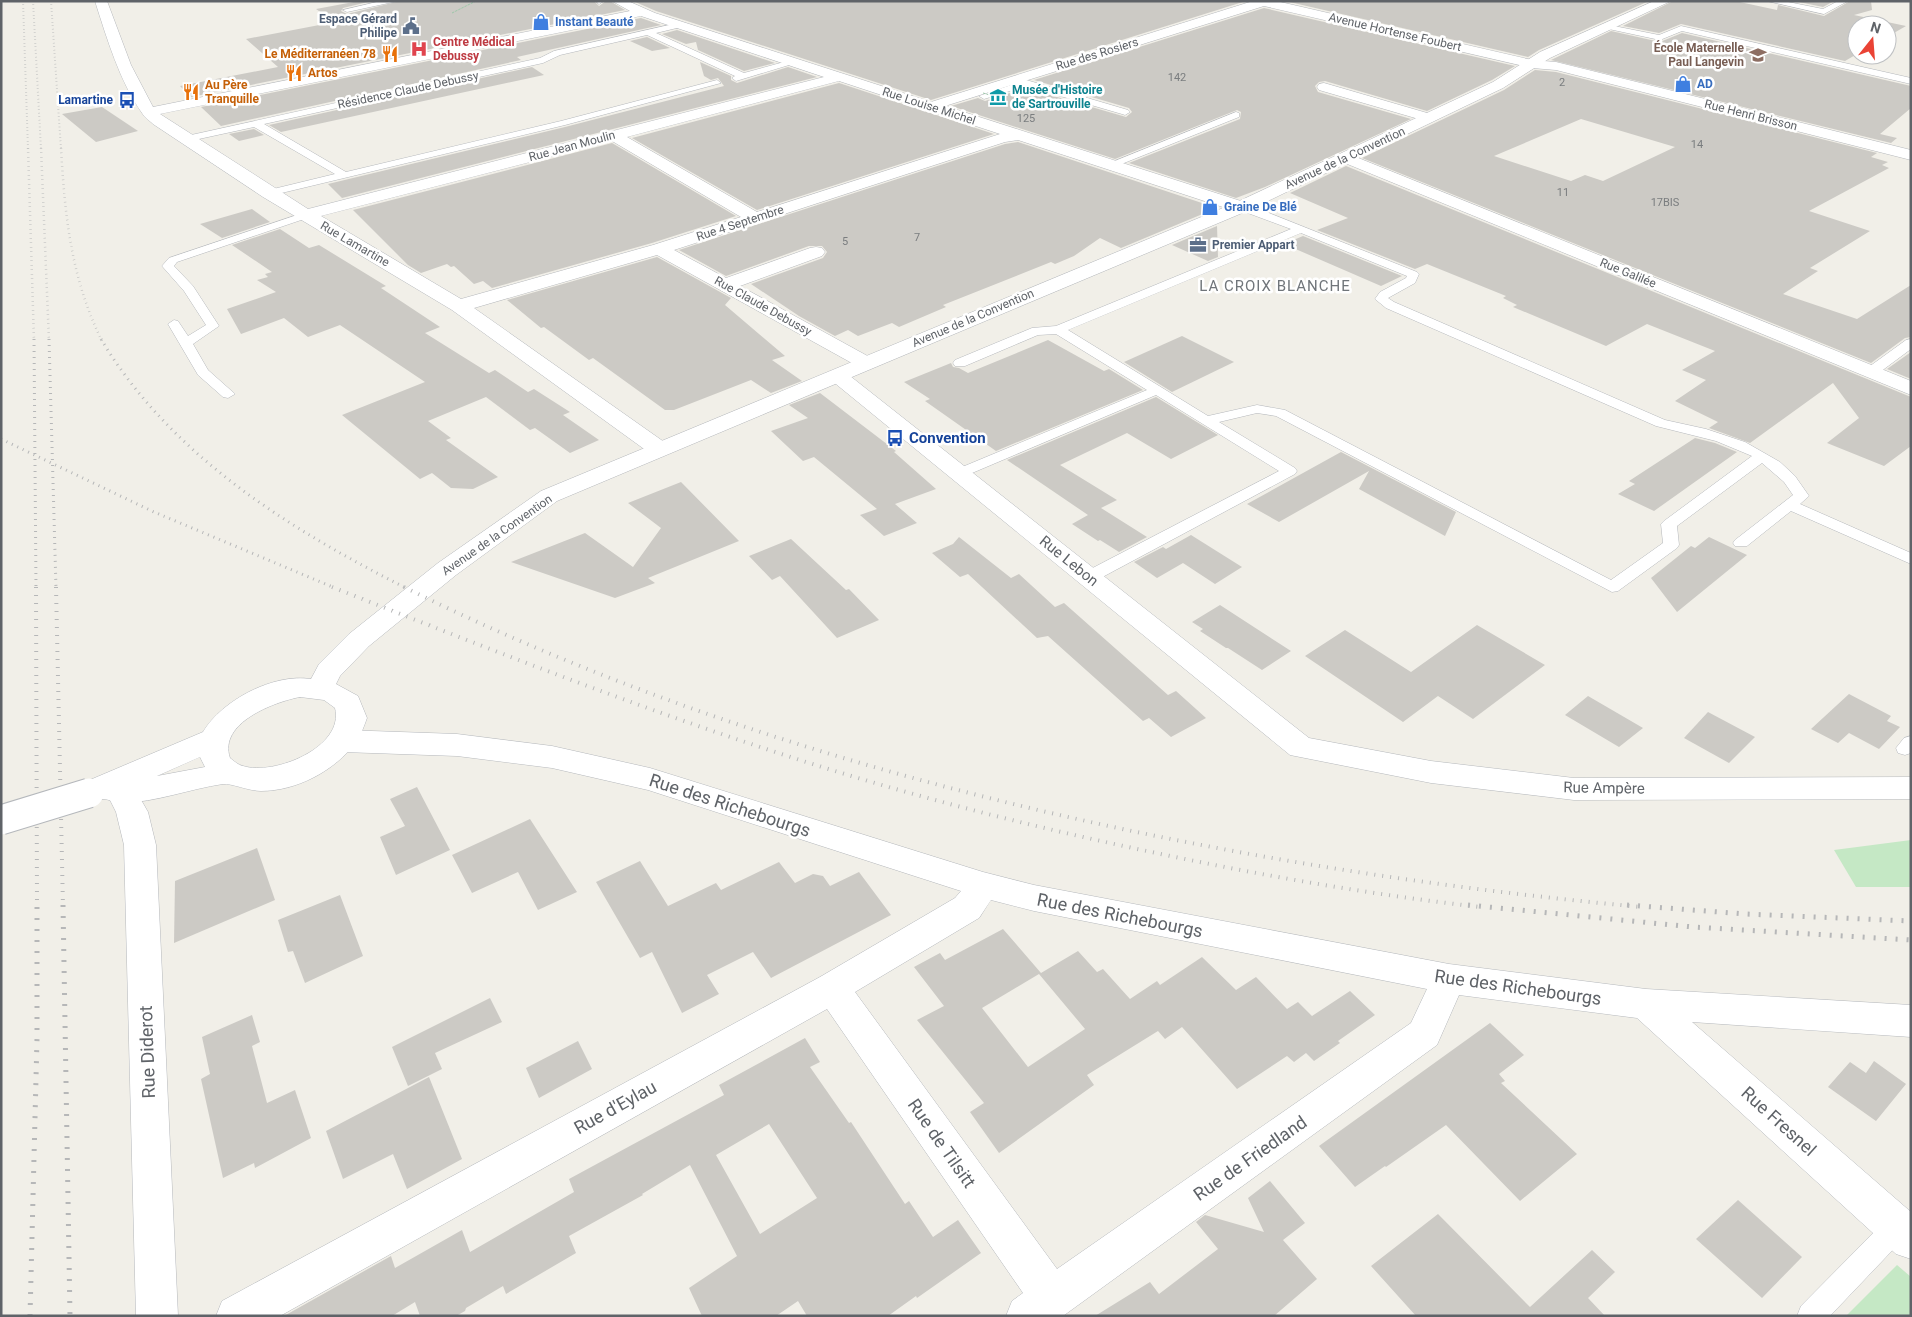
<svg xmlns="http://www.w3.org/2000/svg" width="1912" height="1317" font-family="Roboto,sans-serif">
<rect width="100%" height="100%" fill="#f1efe8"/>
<g fill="#c5e8c5">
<path d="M1911 840V887H1856L1834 850Z"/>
<path d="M1897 1265 1911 1277V1316H1846Z"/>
</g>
<g fill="#cccac5" fill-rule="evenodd">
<path d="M359 1H372L343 8 341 11 347 14 400 1H594L599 6 606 1H610L625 10 191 97 180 86 278 67 246 39 335 22 316 9Z"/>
<path d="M633 1H1246L931 100 656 11Z"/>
<path d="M1285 1H1649L1539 50 1528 57Z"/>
<path d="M1673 1H1735L1777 10 1778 5 1824 16 1850 1H1871L1872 10 1854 15 1906 26 1887 37V25H1857V54L1845 61 1681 24 1659 33 1623 26Z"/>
<path d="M1794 1H1834L1823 7Z"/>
<path d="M1264 8 1515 66 1492 80 1427 111 1325 81 1319 82 1315 86 1318 92 1411 119 1265 187 1236 198 1129 163 1240 119 1241 112 1237 110 1115 159 951 106 978 98 985 101 1026 88 1126 117 1132 112 1129 108 1034 80Z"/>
<path d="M641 18 661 25 517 57 521 60 221 126 201 107Z"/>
<path d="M677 30 775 63 744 71 698 50 696 42 686 44 662 34Z"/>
<path d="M1611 31 1660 42 1682 33 1911 86V108L1880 134 1897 138 1891 143 1551 60Z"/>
<path d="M647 37 670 48 652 51 630 41Z"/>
<path d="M700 62 731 76V80L737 83 788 67 817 77 342 198 328 184 565 127 724 86 718 78 711 80 704 76Z"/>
<path d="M532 67 544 75 281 132 269 125Z"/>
<path d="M1535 70 1556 72 1877 153 1871 157 1888 162 1882 165 1889 168 1809 211 1870 231 1810 268 1818 271 1783 294 1857 319 1911 285V337L1905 338 1871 363 1362 158 1504 90ZM1581 119 1675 147 1603 181 1585 175 1571 181 1494 156Z"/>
<path d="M839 83 994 134 757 210 632 138Z"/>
<path d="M102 107 138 131 96 142 62 114Z"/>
<path d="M254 129 264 135 239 141 229 134Z"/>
<path d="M1018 142 1217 208 1121 248 1100 238 1074 256 1055 264 1051 262 943 305 946 307 899 327 892 323 858 336 848 330 835 336 799 316 751 284 823 258 827 252 822 246H809L726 276 679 250 1005 144Z"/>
<path d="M612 143 736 216 652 243 492 288 483 281 474 284 454 266 451 267 447 264 421 273 408 265 353 210Z"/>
<path d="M1346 166 1911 397V446L1884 466 1827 443 1859 418 1833 383 1750 443 1709 428 1718 422 1675 401 1706 380 1682 370 1715 351 1647 324 1606 346 1513 307 1517 305 1503 298 1506 296 1427 264 1415 269 1317 230 1348 218 1290 193Z"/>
<path d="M252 209 270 222 222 238 200 224Z"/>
<path d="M1217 226 1218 257 1208 261 1172 245Z"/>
<path d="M280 229 309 248 319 245 386 286 381 288 440 327 425 333 489 373 495 370 528 392 534 389 570 412 563 415 599 440 570 453 535 428 530 430 486 397 428 421 451 438 446 440 498 477 473 489 451 488 432 473 420 479 342 415 425 382 340 325 308 337 284 318 241 334 227 309 276 292 257 280 268 277 265 274 272 272 232 245Z"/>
<path d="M1303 236 1402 276 1381 286 1284 244Z"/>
<path d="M657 257 731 298 725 305 785 356 772 360 802 381 771 393 751 380 674 410H665L593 358 589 360 544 327 541 328 507 300Z"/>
<path d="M1182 336 1234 362 1172 392 1124 362Z"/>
<path d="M1048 340 1104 371 1109 369 1143 390 996 451 925 401 930 399 904 382 951 363 953 367 959 368 968 373Z"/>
<path d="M1911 352V379L1887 369Z"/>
<path d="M820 393 896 451 894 452 936 489 895 504 917 523 884 536 860 515 877 509 814 457 803 461 771 431 808 418 789 405Z"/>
<path d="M1156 397 1218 435 1171 459 1127 433 1060 465 1117 500 1101 508 1147 537 1119 552 1100 540 1098 541 1072 524 1088 515 1007 460Z"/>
<path d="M1695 438 1715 443 1737 452 1654 511 1618 494 1635 484 1629 481Z"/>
<path d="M1341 452 1456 512 1445 536 1359 489 1369 471 1279 522 1247 504Z"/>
<path d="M681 482 739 541 648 578 655 583 615 598 511 562 585 533 633 567 661 528 628 503Z"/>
<path d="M1191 535 1242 567 1215 584 1183 563 1157 578 1134 562 1163 547 1166 549Z"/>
<path d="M959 537 1011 578 1019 574 1055 607 1064 603 1168 695 1176 691 1206 718 1171 737 1149 718 1143 721 1048 636 1037 638 968 574 960 577 932 553 953 544Z"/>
<path d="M1709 537 1747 555 1677 612 1651 578 1691 546 1695 548Z"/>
<path d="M791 539 846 590 849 589 879 620 837 638 780 576 772 580 749 556Z"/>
<path d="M1220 605 1291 651 1262 670 1228 648H1226L1200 631 1203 629 1192 622Z"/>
<path d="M1477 625 1545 665 1473 719 1438 696 1403 722 1305 656 1345 630 1411 672Z"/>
<path d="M1849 694 1891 716 1887 721 1900 727 1879 749 1849 733 1838 743 1811 729Z"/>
<path d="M1588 696 1643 728 1619 747 1565 715Z"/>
<path d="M1708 712 1755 737 1729 763 1684 738Z"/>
<path d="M417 787 450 850 396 875 380 837 405 826 390 799Z"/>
<path d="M530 819 577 892 538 910 518 872 472 893 452 855Z"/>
<path d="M257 848 275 900 174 943 175 881Z"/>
<path d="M640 861 668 906 716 883 721 890 779 862 795 883 813 874 823 876 830 886 859 872 891 915 771 978 753 952 707 975 719 994 682 1013 652 952 640 958 596 882Z"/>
<path d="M340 895 363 956 305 983 293 951 288 952 278 920Z"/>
<path d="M1003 929 1041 973 1078 951 1097 972 1103 969 1130 999 1157 981 1160 985 1202 957 1236 990 1256 977 1287 1009 1298 1002 1312 1016 1350 991 1375 1015 1338 1041 1340 1043 1314 1061 1306 1053 1294 1062 1287 1056 1237 1089 1182 1027 1165 1039 1158 1031 1087 1075 1094 1085 999 1153 970 1112 984 1103 917 1020 944 1006 914 967 940 953 945 960ZM1039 974 1085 1029 1028 1067 982 1008Z"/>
<path d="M490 998 502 1022 435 1053 442 1069 408 1086 392 1047Z"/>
<path d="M252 1015 260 1042 252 1046 267 1103 295 1090 311 1138 255 1168 254 1163 223 1178 201 1079 210 1074 202 1037Z"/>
<path d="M1490 1023 1524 1055 1499 1074 1505 1081 1501 1083 1577 1154 1520 1201 1446 1125 1386 1167 1385 1166 1355 1187 1319 1146Z"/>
<path d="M805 1038 820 1062 810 1067 849 1123 851 1122 905 1204 909 1201 933 1237 958 1220 981 1253 917 1298 916 1296 888 1316H807L798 1301 776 1316H702L689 1288 737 1256 690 1165 642 1194 643 1195 569 1236 576 1253 506 1294 503 1286 466 1308 465 1311 456 1316H420L415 1302 392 1316H284L391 1256 395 1268 462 1230 470 1252 574 1192 569 1179 724 1095 719 1085ZM769 1124 817 1198 760 1234 716 1155Z"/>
<path d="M578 1041 592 1069 539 1098 526 1068Z"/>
<path d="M1874 1061 1906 1084 1876 1121 1828 1087 1850 1062 1866 1073Z"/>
<path d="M429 1077 462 1159 407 1189 393 1154 343 1179 326 1131Z"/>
<path d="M1270 1181 1305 1223 1283 1240 1317 1279 1274 1316H1095L1150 1282 1159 1294 1218 1249 1196 1222 1205 1215 1264 1232 1248 1198Z"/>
<path d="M1738 1200 1802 1257 1762 1298 1696 1239Z"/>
<path d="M1438 1214 1530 1307 1592 1250 1615 1272 1588 1298 1605 1316H1416L1371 1266Z"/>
</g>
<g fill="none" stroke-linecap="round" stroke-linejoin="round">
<g stroke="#b5b8bc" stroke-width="1">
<g id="service">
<path d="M381 1H398L347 12 343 10Z"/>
<path d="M596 1H604L599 4Z"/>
<path d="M1767 1H1783L1823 9 1838 1H1848L1824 14Z"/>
<path d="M678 23 682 25 681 27 656 33 744 73 795 59 799 62 736 81 732 78 735 76 647 35 560 55 543 63 264 124 346 172 561 121 717 80 721 83 565 125 269 196 265 195 264 193 265 191 335 174 254 127 185 142 180 139 182 137 540 58 554 51Z"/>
<path d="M1604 24 1659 35 1681 26 1911 78V84L1682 31 1660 40 1604 28Z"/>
<path d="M1016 77 1128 110 1130 112 1125 115 1122 114 1026 86 984 99 979 96 1017 83 1012 80Z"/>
<path d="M1236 112 1239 113V117L1114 167 1110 168 1105 165Z"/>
<path d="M1241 204 1264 211 1417 272 1419 274 1415 283 1388 298 1394 302 1665 420 1706 429 1745 442 1780 462 1795 476 1809 496 1800 504 1911 553V564L1791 511 1747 546H1735L1733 543 1735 540 1793 495 1784 482 1762 463 1677 526 1679 545 1677 548 1618 591 1612 592 1276 416 1257 413 1219 422 1295 468 1297 471 1295 474 1095 581H1083L1081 577 1083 573 1279 471 1156 395 965 476H955L953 473 955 470 1147 390 1056 334 1038 335 965 366H955L953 363 955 360 1032 328 1056 326 1291 229 1237 209 1236 207 1237 205ZM1301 233 1407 276 1406 278 1380 292 1375 299 1386 308 1656 426 1716 441 1752 456 1664 521 1661 524 1663 543 1611 580 1285 410 1257 405 1208 416 1068 330Z"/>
<path d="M306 212 310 213 311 215 310 217 177 262 174 266 193 286 219 326 193 344 208 370 235 394 228 398 223 397 198 375 168 324 174 320 178 321 188 336 206 325 184 291 162 266 169 258Z"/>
<path d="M1911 339V349L1876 375H1866L1864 372 1866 369 1906 340Z"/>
<path d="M1911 736V753L1905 755 1898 753 1896 748 1904 738Z"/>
<path d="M1897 1214 1906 1218 1910 1227 1906 1236 1830 1316H1797L1801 1306 1888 1218Z"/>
</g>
</g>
<g stroke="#b5b8bc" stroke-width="1">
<g id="minor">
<path d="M95 1H107L131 65 153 107 630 11 612 1H628L655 13 931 102 1253 1H1276L1532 60 1556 62 1911 150V160L1556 70 1532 68 1264 6 945 106 1247 203 1249 207 1247 211H1235L1018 140 1005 142 674 250 726 278 810 248 816 247 822 248 825 252 822 256 740 286 873 359 876 363 873 367 866 369 859 367 657 255 474 308 667 444 670 449 667 454 659 456 651 454 452 310 263 197 153 124C150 121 144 117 142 113 120 82 107 39 95 1ZM641 16 824 77 308 209 160 114ZM839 81 1000 134 757 212 627 137ZM612 141 741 217 653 245 461 299 321 216Z"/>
<path d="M1324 83 1434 115 1436 118 1434 121 1429 122 1319 90 1317 87 1319 84Z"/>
<path d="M1346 153 1911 381V395L1340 161 1338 158 1340 155Z"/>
<path d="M838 370 845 372 1309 738 1431 761 1574 778 1911 777V799L1574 800 1431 783 1290 755 831 380 828 376 831 372Z"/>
<path d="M343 730 457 734 552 746 650 768 983 872 1034 885 1449 964 1646 989 1911 1005V1037L1692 1022 1911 1212V1259L1896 1254 1637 1018 1459 995 1437 1045 1063 1316H1006L1012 1301 1023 1293 827 1009 280 1316H216L222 1301 820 977 955 898 961 891 648 790 552 768 457 756 343 752 333 748 328 741 333 734ZM991 900 1034 911 1427 989 1411 1023 1057 1269 855 992 979 918Z"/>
<path d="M121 781 132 784 148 812 156 845 178 1316H136L124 845 116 812 106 792 110 784Z"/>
</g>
</g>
<g stroke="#b5b8bc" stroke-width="1">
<path id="tertiary" d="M1654 1H1671L1550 58 1503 88 1247 211 557 501 456 575 369 646 340 676 336 684 358 696 367 718C364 726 361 735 356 742 335 771 296 791 261 791 249 791 231 783 223 784 189 789 157 802 122 803 116 804 109 799 104 799 91 800 95 806 78 801L74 793 78 785 203 732C222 700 274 673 311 679L319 664 349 634 438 563 541 491 1235 203 1493 82 1540 52ZM300 697 324 700 335 708C345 747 274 776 243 766 238 765 234 761 230 758 218 723 274 702 300 697ZM200 757 205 767 157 776Z"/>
</g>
<path stroke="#9cc7a9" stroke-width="1" stroke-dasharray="2.5 1" stroke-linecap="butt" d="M452 13 476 1"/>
<use href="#service" fill="#fff" fill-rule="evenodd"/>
<use href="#minor" fill="#fff" fill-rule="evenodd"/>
<use href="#tertiary" fill="#fff" fill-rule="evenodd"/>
<g stroke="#b6b7b8" stroke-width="2" stroke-dasharray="0.5 3" stroke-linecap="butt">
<path d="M23 1 28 149"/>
<path d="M33 1 41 149"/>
<path d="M51 1 61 149"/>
</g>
<g stroke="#b6b7b8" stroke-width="2.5" stroke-dasharray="0.5 4" stroke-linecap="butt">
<path d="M28 148 34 341"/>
<path d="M41 148 49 341"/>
<path d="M61 148C65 217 71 278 102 341"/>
</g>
<g stroke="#b6b7b8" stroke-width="3" stroke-dasharray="1 5" stroke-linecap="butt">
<path d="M34 339 36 588"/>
<path d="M49 339 56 588"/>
<path d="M101 339C170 455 289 529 406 588"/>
<path d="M1 439 154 512 335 588"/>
</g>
<g stroke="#b6b7b8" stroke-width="4" stroke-dasharray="1 7" stroke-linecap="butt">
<path d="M36 587 37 907"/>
<path d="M56 587 63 907"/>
<path d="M332 587C494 651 656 715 822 767 928 800 1034 827 1142 850 1254 874 1366 894 1480 907"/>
<path d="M404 587C780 774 1224 868 1641 907"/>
</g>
<g stroke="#b6b7b8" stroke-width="5" stroke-dasharray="2 9" stroke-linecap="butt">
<path d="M63 905 70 1316"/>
<path d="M1468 905 1693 927 1911 940"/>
<path d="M1627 905 1745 914 1911 921"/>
<path d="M30 1316 37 1039V905"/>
</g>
<g stroke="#b5b8bc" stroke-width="31" stroke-linecap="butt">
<path id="tertiary-bridge" d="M1 820 89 793"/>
</g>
<path stroke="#9cc7a9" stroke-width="1" stroke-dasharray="2.5 1" stroke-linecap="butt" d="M983 93 993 96"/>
<use href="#tertiary-bridge" stroke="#fff" stroke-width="29"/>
</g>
<defs>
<g id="shop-bare" transform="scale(1.35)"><path d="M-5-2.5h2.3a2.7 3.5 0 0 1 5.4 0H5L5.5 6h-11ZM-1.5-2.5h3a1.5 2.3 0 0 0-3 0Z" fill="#3f7fe0" stroke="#fff" stroke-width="2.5" paint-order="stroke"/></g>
<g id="civic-bare" transform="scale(1.35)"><path d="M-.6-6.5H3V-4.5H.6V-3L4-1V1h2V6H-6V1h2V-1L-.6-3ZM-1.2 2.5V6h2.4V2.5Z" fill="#5c6f8a" stroke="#fff" stroke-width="2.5" paint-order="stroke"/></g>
<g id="hospital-bare" transform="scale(1.35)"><path d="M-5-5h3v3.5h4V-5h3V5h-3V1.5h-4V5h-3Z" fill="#e0444e" stroke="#fff" stroke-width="2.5" paint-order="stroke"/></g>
<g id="restaurant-bare" transform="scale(1.35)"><path d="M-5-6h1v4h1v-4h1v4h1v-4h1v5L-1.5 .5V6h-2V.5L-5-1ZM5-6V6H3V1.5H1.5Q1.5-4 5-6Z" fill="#e8710a" stroke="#fff" stroke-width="2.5" paint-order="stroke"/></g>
<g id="school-bare" transform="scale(1.35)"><path d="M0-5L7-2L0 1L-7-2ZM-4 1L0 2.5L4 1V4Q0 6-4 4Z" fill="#8d6e63" stroke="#fff" stroke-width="2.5" paint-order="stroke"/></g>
<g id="museum-bare" transform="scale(1.35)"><path d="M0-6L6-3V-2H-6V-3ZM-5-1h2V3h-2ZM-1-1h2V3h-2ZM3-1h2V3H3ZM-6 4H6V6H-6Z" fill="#0f9aa8" stroke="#fff" stroke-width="2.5" paint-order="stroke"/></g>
<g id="bus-bare" transform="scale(1.35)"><path d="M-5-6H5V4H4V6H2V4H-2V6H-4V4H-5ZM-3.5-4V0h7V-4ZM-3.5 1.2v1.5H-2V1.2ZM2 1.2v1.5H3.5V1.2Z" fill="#1a4fb4" stroke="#fff" stroke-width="2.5" paint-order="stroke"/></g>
<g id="office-bare" transform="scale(1.35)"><path d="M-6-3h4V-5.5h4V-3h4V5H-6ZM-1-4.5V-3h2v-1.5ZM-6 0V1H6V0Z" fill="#5c6f8a" stroke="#fff" stroke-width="2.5" paint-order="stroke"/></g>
</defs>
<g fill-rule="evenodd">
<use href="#shop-bare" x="541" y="22"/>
<use href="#civic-bare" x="411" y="26"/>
<use href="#hospital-bare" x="419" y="49"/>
<use href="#restaurant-bare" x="390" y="54"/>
<use href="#school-bare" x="1758" y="55"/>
<use href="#restaurant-bare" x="294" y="73"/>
<use href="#shop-bare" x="1683" y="84"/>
<use href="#restaurant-bare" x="191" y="92"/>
<use href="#museum-bare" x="998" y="97"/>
<use href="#bus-bare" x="127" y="100"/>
<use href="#shop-bare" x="1210" y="207"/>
<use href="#office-bare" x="1198" y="245"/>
<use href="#bus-bare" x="895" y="438"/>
</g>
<g text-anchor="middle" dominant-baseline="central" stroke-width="5" stroke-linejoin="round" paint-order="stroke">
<g font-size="11" fill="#7a7d7f">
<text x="1177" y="77">142</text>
<text x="1562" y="82">2</text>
<text x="1026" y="118">125</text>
<text x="1697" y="144">14</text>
<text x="1563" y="192">11</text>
<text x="1665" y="202">17BIS</text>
<text x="917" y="237">7</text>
<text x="845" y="241">5</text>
</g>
<g font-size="12" font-weight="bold" fill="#4e5e75" stroke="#fff" text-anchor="end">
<text x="397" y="19">Espace Gérard<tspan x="397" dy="14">Philipe</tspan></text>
<text x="1212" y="245" text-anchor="start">Premier Appart</text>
</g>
<g font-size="12" font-weight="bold" fill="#366cbe" stroke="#fff" text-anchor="start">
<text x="555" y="22">Instant Beauté</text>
<text x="1697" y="84">AD</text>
<text x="1224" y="207">Graine De Blé</text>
</g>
<g font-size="12" fill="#5f6368" stroke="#fff">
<text transform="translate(1395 32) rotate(13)">Avenue Hortense Foubert</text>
<text transform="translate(1097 54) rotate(-17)">Rue des Rosiers</text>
<text transform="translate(408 90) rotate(-12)">Résidence Claude Debussy</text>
<text transform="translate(929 106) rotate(18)">Rue Louise Michel</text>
<text transform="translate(1751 115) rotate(14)">Rue Henri Brisson</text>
<text transform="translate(572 146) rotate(-15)">Rue Jean Moulin</text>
<text transform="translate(1345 158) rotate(-25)">Avenue de la Convention</text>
<text transform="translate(740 223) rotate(-18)">Rue 4 Septembre</text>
<text transform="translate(355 244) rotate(30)">Rue Lamartine</text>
<text transform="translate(1628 273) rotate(22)">Rue Galilée</text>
<text transform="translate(763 306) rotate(29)">Rue Claude Debussy</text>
<text transform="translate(973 318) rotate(-23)">Avenue de la Convention</text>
<text transform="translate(497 535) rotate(-35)">Avenue de la Convention</text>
</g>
<g font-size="12" font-weight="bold" fill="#be3a42" stroke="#fff" text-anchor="start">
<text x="433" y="42">Centre Médical<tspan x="433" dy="14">Debussy</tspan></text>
</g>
<g font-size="12" font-weight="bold" fill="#785e54" stroke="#fff" text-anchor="end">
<text x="1744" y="48">École Maternelle<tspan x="1744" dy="14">Paul Langevin</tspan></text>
</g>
<g font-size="12" font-weight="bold" fill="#c56008" stroke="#fff" text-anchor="start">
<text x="376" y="54" text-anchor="end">Le Méditerranéen 78</text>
<text x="308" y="73">Artos</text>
<text x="205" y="85">Au Père<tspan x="205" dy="14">Tranquille</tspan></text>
</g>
<g font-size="12" font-weight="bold" fill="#0d838f" stroke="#fff" text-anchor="start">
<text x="1012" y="90">Musée d'Histoire<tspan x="1012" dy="14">de Sartrouville</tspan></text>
</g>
<g font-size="12" font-weight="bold" fill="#164399" stroke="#fff" text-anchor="end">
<text x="113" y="100">Lamartine</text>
</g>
<g font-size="15" letter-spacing="1" fill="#70757a" stroke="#fff">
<text x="1275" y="286">LA CROIX BLANCHE</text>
</g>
<g font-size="15" font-weight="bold" fill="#164399" stroke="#fff" text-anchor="start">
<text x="909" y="438">Convention</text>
</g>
<g font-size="15" fill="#5f6368" stroke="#fff">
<text transform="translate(1069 561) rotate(39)">Rue Lebon</text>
<text transform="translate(1604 788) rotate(1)">Rue Ampère</text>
</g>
<g font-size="18" fill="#5f6368" stroke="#fff">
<text transform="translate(730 805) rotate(18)">Rue des Richebourgs</text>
<text transform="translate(1120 915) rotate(11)">Rue des Richebourgs</text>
<text transform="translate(1518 987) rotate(8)">Rue des Richebourgs</text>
<text transform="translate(147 1052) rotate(-92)">Rue Diderot</text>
<text transform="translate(615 1107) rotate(-29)">Rue d'Eylau</text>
<text transform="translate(1779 1121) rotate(42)">Rue Fresnel</text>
<text transform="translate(942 1143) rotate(55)">Rue de Tilsitt</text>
<text transform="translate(1250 1158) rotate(-35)">Rue de Friedland</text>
</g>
</g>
<rect width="1912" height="1317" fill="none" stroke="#5f6368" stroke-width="5"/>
<g transform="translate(1872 40) rotate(17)"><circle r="24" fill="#ffffff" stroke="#bfc1c3"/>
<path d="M0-4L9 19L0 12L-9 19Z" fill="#ea4335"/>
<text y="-8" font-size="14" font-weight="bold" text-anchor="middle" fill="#5f6368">N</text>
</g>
</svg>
